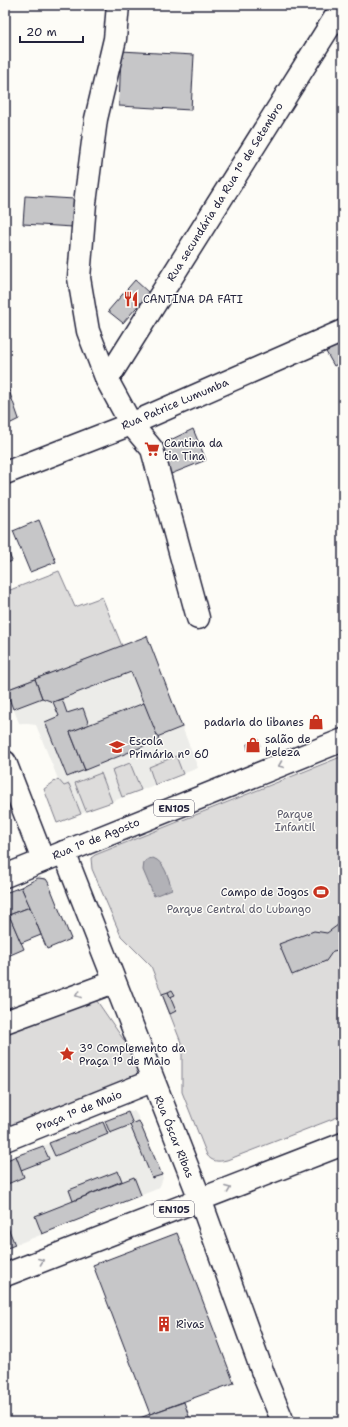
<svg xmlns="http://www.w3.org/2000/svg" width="348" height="1427" font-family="'Shantell Sans',sans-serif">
<rect width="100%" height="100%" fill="#fdfcf7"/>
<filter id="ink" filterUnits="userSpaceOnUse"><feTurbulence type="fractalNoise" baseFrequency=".025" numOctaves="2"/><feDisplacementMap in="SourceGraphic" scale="8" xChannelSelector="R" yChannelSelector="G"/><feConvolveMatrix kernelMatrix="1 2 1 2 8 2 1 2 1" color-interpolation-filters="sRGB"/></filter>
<g filter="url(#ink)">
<g fill="#ecece9">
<path d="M147 636 198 768 57 823 44 789 58 779 36 725 19 723 6 690Z"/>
<path d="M134 1111 137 1115 163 1178 160 1186 157 1189 5 1249V1161L128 1112Z"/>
</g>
<g fill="#dddcdb" stroke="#807f8b">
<path d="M59 571 75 607 102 597 122 646 6 690 5 592Z"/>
<path d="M176 756 183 774 155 785 149 767Z"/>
<path d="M343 756V1115L227 1160C218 1162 212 1162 207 1155L182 1092V1045L151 966 121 936 92 869 91 858 95 855Z"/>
<path d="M130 763 141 790 122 797 112 770Z"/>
<path d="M101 773 112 802 86 811 75 783Z"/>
<path d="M58 779 64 786 69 784 81 814 57 823 44 789Z"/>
<path d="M88 988 152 1081 5 1143V1012Z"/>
</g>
<path fill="#b2b2b7" stroke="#787885" d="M153 858C165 862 168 878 172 889L154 896 143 870 144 862 148 859Z"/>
<g fill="#c6c6c8" stroke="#22223b">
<path d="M121 51 194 55 191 110 119 106Z"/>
<path d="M25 196 74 199 73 227 23 224Z"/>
<path d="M135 280 149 293 123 323 108 311Z"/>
<path d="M341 340 343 345V361L334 366 325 350Z"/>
<path d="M5 379 19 419 5 426Z"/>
<path d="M193 429 206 460 166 476 152 449Z"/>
<path d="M39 520 56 562 30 572 13 531Z"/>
<path d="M5 544 12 561 5 564Z"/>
<path d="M147 636 182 727 157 737 131 672 53 702 42 698 35 679Z"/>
<path d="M35 679 42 698 13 709 6 690Z"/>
<path d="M62 699 67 713 83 708 89 725 70 732 85 770 67 777 45 722 59 716 53 702Z"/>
<path d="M144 703 159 740 85 770 70 732Z"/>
<path d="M258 739 260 746 248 750 247 744Z"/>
<path d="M38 878 46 879 48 882 71 939 47 949 21 887Z"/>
<path d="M21 887 30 907 9 915 24 949 8 956 5 948V893Z"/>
<path d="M30 907 41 935 21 943 9 915Z"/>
<path d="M342 922 343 949 333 951 326 961 292 975 279 944 314 931 327 933Z"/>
<path d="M172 990 175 995 170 997 168 992Z"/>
<path d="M168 992 176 1011 170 1014 162 994Z"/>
<path d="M128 1112 133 1124 110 1133 105 1121Z"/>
<path d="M139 1121 162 1175 152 1178 130 1125Z"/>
<path d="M103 1122 108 1134 55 1156 49 1143Z"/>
<path d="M43 1146 49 1159 21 1170 16 1156Z"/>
<path d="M16 1156 24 1177 5 1185V1161Z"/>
<path d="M118 1171 122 1181 73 1201 69 1190Z"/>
<path d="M134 1177 141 1195 42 1234 35 1216Z"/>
<path d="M5 1220 15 1245 5 1249Z"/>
<path d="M177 1233 234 1383 150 1414 93 1265Z"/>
<path d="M184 1402 191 1422H130L150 1414Z"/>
</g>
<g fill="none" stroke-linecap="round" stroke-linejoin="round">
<g stroke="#22223b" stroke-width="25">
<g id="minor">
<path d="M118 5 115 39 96 119 85 203 79 278 88 331 107 380 131 424 152 449 198 618"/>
<path d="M107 380 343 5"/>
<path d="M5 473 131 424 343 331"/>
<path d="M5 1022 114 982"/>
<path d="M5 1140 152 1081"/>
</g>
</g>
<g stroke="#22223b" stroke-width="25">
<g id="tertiary">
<path d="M5 762 43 860"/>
<path d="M64 852 200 1199 264 1376 283 1422"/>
</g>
</g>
<g stroke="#22223b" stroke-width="25">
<g id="primary">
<path d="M5 876 343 740"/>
<path d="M5 1275 343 1144"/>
</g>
</g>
<use href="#minor" stroke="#fdfcf7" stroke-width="22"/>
<use href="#tertiary" stroke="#fdfcf7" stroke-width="22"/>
<use href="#primary" stroke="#fdfcf7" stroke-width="22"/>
</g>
<defs><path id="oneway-chevron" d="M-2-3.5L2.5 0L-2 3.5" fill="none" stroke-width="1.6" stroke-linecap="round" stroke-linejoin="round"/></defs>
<g stroke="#9a9aa2">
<use href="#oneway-chevron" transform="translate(281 765) rotate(158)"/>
<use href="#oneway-chevron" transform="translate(78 995) rotate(160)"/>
<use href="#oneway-chevron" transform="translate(228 1189) rotate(-21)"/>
<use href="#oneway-chevron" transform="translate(41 1261) rotate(-21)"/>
</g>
</g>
<defs>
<g id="restaurant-bare" transform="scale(1.2)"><path d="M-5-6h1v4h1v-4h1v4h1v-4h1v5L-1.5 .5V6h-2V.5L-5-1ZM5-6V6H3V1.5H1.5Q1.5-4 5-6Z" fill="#c8321e" stroke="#fdfcf7" stroke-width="2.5" paint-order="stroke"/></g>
<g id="supermarket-bare" transform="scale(1.2)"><path d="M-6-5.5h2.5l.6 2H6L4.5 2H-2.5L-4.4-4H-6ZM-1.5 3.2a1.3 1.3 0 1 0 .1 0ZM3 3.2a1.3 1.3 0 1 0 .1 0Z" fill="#c8321e" stroke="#fdfcf7" stroke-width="2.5" paint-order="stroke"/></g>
<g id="shop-bare" transform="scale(1.2)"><path d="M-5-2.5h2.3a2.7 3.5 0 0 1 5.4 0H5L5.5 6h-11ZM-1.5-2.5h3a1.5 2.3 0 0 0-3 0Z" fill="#c8321e" stroke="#fdfcf7" stroke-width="2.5" paint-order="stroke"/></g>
<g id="school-bare" transform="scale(1.2)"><path d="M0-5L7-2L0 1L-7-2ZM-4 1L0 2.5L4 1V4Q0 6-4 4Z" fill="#c8321e" stroke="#fdfcf7" stroke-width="2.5" paint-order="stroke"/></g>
<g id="stadium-bare" transform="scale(1.2)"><path d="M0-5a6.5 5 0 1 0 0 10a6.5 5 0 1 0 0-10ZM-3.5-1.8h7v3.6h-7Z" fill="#c8321e" stroke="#fdfcf7" stroke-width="2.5" paint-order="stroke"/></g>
<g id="sight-bare" transform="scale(1.2)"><path d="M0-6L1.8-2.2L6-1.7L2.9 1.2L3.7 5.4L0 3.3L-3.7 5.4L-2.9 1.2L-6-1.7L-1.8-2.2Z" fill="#c8321e" stroke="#fdfcf7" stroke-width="2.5" paint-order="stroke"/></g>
<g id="building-bare" transform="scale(1.2)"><path d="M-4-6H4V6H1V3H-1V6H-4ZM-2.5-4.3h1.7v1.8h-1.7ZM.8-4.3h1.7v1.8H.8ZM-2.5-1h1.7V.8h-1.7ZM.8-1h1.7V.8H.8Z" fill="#c8321e" stroke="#fdfcf7" stroke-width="2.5" paint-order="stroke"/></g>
</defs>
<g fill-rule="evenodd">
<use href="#restaurant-bare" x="131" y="299"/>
<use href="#supermarket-bare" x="152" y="449"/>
<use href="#shop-bare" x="316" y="722"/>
<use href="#shop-bare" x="253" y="745"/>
<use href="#school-bare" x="117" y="747"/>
<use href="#stadium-bare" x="321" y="892"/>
<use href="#sight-bare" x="67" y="1054"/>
<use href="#building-bare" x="164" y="1324"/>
</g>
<g text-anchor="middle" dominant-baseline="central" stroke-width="3" stroke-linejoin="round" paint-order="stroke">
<g fill="#fdfcf7" stroke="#646373" stroke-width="1">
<rect x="154" y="800" width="40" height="16" rx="3"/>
<rect x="154" y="1201" width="40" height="16" rx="3"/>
</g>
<g font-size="10" font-weight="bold" fill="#22223b">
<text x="174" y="808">EN105</text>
<text x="174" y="1209">EN105</text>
</g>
<g font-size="11" fill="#22223b" stroke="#fdfcf7">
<text transform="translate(225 192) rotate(-58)">Rua secundária da Rua 1º de Setembro</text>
<text transform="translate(175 404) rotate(-23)">Rua Patrice Lumumba</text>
<text transform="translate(96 839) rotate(-22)">Rua 1º de Agosto</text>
<text transform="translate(79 1111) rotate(-22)">Praça 1º de Maio</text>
<text transform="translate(174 1137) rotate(68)">Rua Óscar Ribas</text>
</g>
<g font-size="11" fill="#22223b" stroke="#fdfcf7" text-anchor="start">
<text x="143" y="299">CANTINA DA FATI</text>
<text x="164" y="443">Cantina da<tspan x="164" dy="13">tia Tina</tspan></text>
<text x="304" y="722" text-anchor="end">padaria do libanes</text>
<text x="265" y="739">salão de<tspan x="265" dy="13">beleza</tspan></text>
<text x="129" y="741">Escola<tspan x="129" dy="13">Primária nº 60</tspan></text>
<text x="309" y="892" text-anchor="end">Campo de Jogos</text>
<text x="79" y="1048">3º Complemento da<tspan x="79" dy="13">Praça 1º de Maio</tspan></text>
<text x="176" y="1324">Rivas</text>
</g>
<g font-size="11" fill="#5a5a6b" stroke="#fdfcf7">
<text x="295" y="814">Parque<tspan x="295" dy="13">Infantil</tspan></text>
<text x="239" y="909">Parque Central do Lubango</text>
</g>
</g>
<rect width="348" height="1427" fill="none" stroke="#fdfcf7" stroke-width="20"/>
<rect x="10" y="10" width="328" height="1407" fill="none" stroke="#22223b" stroke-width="1.5" filter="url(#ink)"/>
<path d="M20 36v6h63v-6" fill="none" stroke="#22223b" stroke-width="2"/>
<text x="26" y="36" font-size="12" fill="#22223b" stroke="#fdfcf7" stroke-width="3" paint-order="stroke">20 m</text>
</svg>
